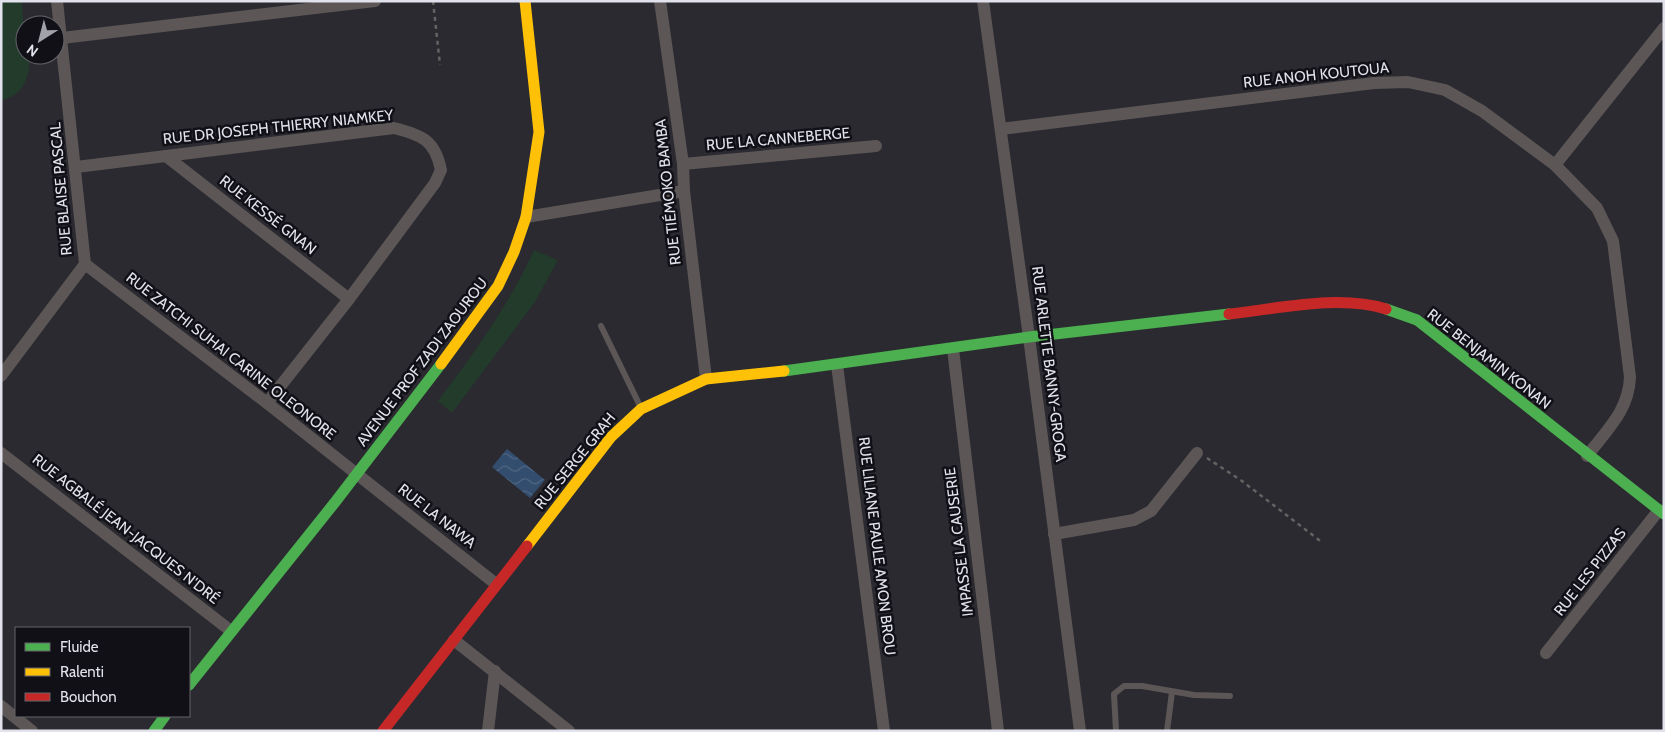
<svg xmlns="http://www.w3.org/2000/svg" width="1665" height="732" font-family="Cabin,sans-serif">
<defs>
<pattern id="water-waves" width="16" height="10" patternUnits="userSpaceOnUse" patternTransform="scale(1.25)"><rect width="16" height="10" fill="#334d6e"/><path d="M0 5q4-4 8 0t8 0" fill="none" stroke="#506683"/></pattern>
</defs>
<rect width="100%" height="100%" fill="#2a2a30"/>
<g fill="#233b2a">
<path d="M1 1H22L25 55H29C31 74 24 97 1 100Z"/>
<path d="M534 250 558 260 535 302 452 413 438 401C474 353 509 305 534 250Z"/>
</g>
<path fill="url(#water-waves)" d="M507 449 545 480 530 498 492 467Z"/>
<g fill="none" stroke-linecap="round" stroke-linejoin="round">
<g stroke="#656261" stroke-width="2.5" stroke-dasharray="4 4" stroke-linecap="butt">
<path d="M433 1 440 65"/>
<path d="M1207 458 1242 481 1323 543"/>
</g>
<g stroke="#5c5756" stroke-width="6">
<path d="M601 326 641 408"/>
<path d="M1116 731 1114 694 1124 686H1142L1194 695 1230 696"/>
<path d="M1167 731 1172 692"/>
</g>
<g stroke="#5c5756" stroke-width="12">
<path d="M660 1 683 164 684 191 706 379"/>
<path d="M983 1 1029 337 1080 731"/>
<path d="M62 38 375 1"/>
<path d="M1001 129 1374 83 1408 82 1445 90 1482 111 1555 165 1597 208 1613 241 1630 377C1629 410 1607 430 1587 456"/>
<path d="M166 156 349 299"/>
<path d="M683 164 876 146"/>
<path d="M1555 165 1664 28"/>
<path d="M76 167 394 128C422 135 435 140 441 170L435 183 349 299 267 403"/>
<path d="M526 217 684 191"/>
<path d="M85 264 267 403 496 584"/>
<path d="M953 349 998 731"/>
<path d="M837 365 884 731"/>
<path d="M1 376 85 264 57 1"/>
<path d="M1 453 231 631"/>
<path d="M1054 534 1134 520 1151 511 1197 453"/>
<path d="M454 640 569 731"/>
<path d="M1546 653 1659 510"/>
<path d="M1 706 32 731"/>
<path d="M488 731 495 671"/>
</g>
<g stroke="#4caf50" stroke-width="11">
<path d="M1386 309 1417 320 1664 514"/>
<path d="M784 371 1029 337 1229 314"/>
<path d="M189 685 336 501 441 364"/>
<path d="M154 731 165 716"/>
</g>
<g stroke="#ffc107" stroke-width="11">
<path d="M441 364 498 286 514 252 526 217 539 132 525 1"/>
<path d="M527 546 611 437 641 409 706 379 784 371"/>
</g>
<g stroke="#c62828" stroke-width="11">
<path d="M1229 314C1277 309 1339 294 1386 309"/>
<path d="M383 731 527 546"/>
</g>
</g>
<g text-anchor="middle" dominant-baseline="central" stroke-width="5" stroke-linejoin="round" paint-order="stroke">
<g font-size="15" fill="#e1e2eb" stroke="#101016">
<text transform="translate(1316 75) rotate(-6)">RUE ANOH KOUTOUA</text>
<text transform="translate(278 127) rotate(-6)">RUE DR JOSEPH THIERRY NIAMKEY</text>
<text transform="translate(778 139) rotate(-5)">RUE LA CANNEBERGE</text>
<text transform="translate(61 189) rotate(-95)">RUE BLAISE PASCAL</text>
<text transform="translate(668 192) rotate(-96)">RUE TIÉMOKO BAMBA</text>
<text transform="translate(268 215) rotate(38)">RUE KESSÉ GNAN</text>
<text transform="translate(231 356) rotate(38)">RUE ZATCHI SUHAI CARINE OLEONORE</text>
<text transform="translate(1489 359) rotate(38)">RUE BENJAMIN KONAN</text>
<text transform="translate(422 362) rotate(-53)">AVENUE PROF ZADI ZAOUROU</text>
<text transform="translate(1049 364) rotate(83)">RUE ARLETTE BANNY-GROGA</text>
<text transform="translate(575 461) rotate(-51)">RUE SERGE GRAH</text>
<text transform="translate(437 516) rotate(38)">RUE LA NAWA</text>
<text transform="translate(126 529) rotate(38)">RUE AGBALÉ JEAN-JACQUES N'DRÉ</text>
<text transform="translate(959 542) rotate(-97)">IMPASSE LA CAUSERIE</text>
<text transform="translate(877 546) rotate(83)">RUE LILIANE PAULE AMON BROU</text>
<text transform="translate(1590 572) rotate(-52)">RUE LES PIZZAS</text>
</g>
</g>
<rect width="1665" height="732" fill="none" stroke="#e1e2eb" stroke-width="5"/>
<rect x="15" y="627" width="175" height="90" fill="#101016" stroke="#64646b"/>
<rect x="25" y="643" width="25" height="8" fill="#4caf50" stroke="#64646b"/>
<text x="60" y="652" font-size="15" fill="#e1e2eb">Fluide</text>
<rect x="25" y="668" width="25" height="8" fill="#ffc107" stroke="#64646b"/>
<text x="60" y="677" font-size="15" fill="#e1e2eb">Ralenti</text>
<rect x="25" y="693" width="25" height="8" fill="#c62828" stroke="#64646b"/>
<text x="60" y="702" font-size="15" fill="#e1e2eb">Bouchon</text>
<g transform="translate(40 40) rotate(216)"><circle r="24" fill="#101016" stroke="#64646b"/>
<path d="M0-4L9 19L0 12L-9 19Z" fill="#a1a2aa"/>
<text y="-8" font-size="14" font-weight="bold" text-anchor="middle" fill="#e1e2eb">N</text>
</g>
</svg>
